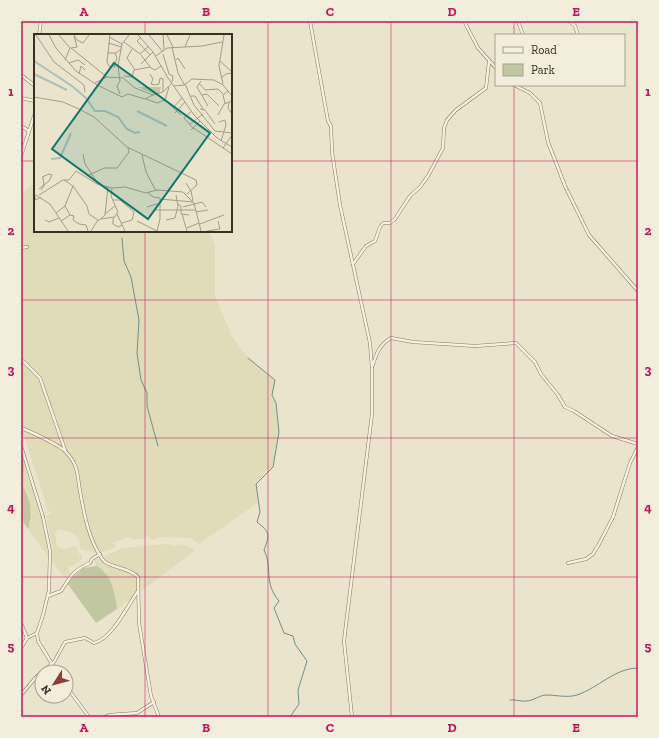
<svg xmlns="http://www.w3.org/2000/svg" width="659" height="738" font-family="'Zilla Slab',serif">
<rect width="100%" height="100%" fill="#ebe4cc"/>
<g fill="#e0dcba">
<path d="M35 183V231H209L215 244V296L232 336 248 358 275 380 272 395 276 403 279 432 272 468H269L256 483 259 502 199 544 191 538 159 537 152 540 148 536 142 539H132L129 537 112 543 117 547 97 554 80 549 79 539 71 532 59 529 55 532 57 546 63 549 76 546 79 554 82 555V559L75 565 68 567 71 573 66 579 52 562V545L46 517 52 512 48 511 21 426V193Z"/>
<path d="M21 448 28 478 44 517 51 546 50 559 28 529 32 517 30 503 23 485 24 464Z"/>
<path d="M166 544 175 546 182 544 196 550 117 609 115 593 105 571 97 566 94 561 122 548Z"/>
</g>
<g fill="#c1c8a1">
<path d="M21 452 24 464 23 485 30 503 31 518 28 529 21 519Z"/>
<path d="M97 566C112 575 115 593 117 609L96 623 67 583 83 568Z"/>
</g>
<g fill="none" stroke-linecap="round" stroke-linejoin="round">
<g stroke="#738e89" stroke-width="1">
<path d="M122 238 124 261 131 277 139 320 137 353 141 380 147 393V406L158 446"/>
<path d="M248 358 275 380 272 395 276 403 279 432 273 467 256 484 260 512 257 522C270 532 270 535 264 550 273 568 263 582 279 601L274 608 284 633 293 636 295 644 307 661 298 690 299 704 290 717"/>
<path d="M510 700C516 699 521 702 526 701 533 701 540 695 546 695 556 695 567 698 577 695 598 688 615 668 638 668"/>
</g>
<g stroke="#867762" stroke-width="3.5">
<g id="minor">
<path d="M310 21 322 88 328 121 331 126 332 152 340 205 370 343 372 367V414L344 641 352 717"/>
<path d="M464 21 478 48 496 68"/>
<path d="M518 21 523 35"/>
<path d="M569 21 575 26 578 35"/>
<path d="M39 35 41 21"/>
<path d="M21 75 35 86"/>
<path d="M514 85 530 93 540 103 548 142 565 186 589 235 638 291"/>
<path d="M21 98 35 101"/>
<path d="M21 126 29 131"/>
<path d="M21 156 35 113"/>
<path d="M21 248 27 247"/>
<path d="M353 264 366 246 375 241 380 227 383 223H390L395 219 410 196 420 187 428 176 443 148 444 128 447 120 456 110 486 88 489 62"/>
<path d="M21 359 40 378 65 450"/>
<path d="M373 365C376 354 380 344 391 338L413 342 475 346 516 343 535 362 541 374 558 395 565 407 574 411 612 436 638 444"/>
<path d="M21 428C30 431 61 446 66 452 79 466 77 475 80 491 84 514 89 541 103 560 109 568 129 567 138 577L139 623 151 696 159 717"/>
<path d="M21 446 43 517 50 551 49 590 43 615 37 633 38 641 57 672"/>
<path d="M568 563 586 559 593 554 599 544 613 517 630 463 638 447"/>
<path d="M48 596 61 591C72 575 72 571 90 563L92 559 100 554"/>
<path d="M21 623 27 638"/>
<path d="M21 648 27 638 37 633"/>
<path d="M66 686 89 717"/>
<path d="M21 695 37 676 54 662 65 642 85 638 94 643C112 639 128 605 138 591"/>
<path d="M105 717 109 715 137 713 154 702"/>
</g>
</g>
<use href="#minor" stroke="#f6f1df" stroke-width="2.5"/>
</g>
<path fill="none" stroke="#c2185b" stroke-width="1" stroke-opacity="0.55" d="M145 21V35M268 21V717M391 21V717M514 21V35M514 85V717M21 161H35M231 161H638M145 231V717M21 300H638M21 438H638M21 577H638"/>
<g transform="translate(34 34)">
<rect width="198" height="198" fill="#ebe4cc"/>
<path d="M104 53H127L125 60H120Z" fill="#c1c8a1"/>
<path fill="none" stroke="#acc0bb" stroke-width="2" d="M0 27 38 52 52 64 61 77H71L84 83 93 95 101 99 106 98M0 40 33 56M103 77 133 92M17 125 26 124 37 99"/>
<path fill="none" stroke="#a49c88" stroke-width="1" d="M2 1 20 28 50 51 51 58M15 1 22 14 42 37 63 51 88 63 94 60 111 65 119 61M25 1 36 14 31 26M40 1 43 6 49 9 55 1M76 1 73 28 75 32 81 33M104 1 119 18 134 44 160 81 183 104 198 113M115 1 129 18M129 1 130 15M133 1 139 13M75 3 88 10M107 3 103 7 116 21M90 8 106 20 115 12M74 9 88 13M138 13 144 39 150 50M151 13 156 1M37 14 73 43M37 14 43 13 40 2M98 15 93 24 101 36M74 19H82L87 15M129 20 135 40 139 42 138 48M107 21 117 34 121 36 127 32M122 22 133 14 168 12 188 8M142 26 144 24 151 35M186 27 198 38M35 29 44 26 51 31M107 30 119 18M80 33 83 24 81 19M45 40 47 32 51 36M116 40 119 45 117 50 121 51 125 50 126 44 129 45V58M90 42 98 43 100 36 116 33M187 44 192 40 198 39M167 47 163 53 174 72M61 49 73 43 89 44 101 54 119 61 129 58 138 49M165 49 171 56 184 55 189 60M151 50 160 71 181 97 198 99M189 50 185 32 190 1M140 52 150 51 158 45 180 46 189 51 198 62M135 53 131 66 147 81M86 60 83 52 86 47 84 32 88 10 95 1M168 61 173 60 185 72M157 62H161L169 75M0 63 29 68 45 75 60 83 93 113 162 146 163 151 153 160M112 65 123 69 131 66M191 69 189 61 194 57M195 69 194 74 198 80M139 74 148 64M166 75 171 76 181 90M158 77 150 84 158 93 198 120M141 79 151 68M184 81 190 70 198 67M185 88 191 86 192 91 187 107M156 90 169 80M157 96 166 87M189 114 198 101M49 120 51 130 65 151M108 121 112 138 122 157M53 142 70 134H83L95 118 94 114M152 149 157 157 159 167M39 152 53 172 55 180 64 186 57 197M78 154 77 162 84 178 79 185V190L84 193 88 191M5 155 15 147 18 141 15 140 8 143M7 156 10 152 9 143M114 159 119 163 126 164M0 160 16 170 34 197M0 160 2 166 7 163M5 161 29 146H35L42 137 63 150 78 154 91 153 112 159 123 156 149 158 160 169 167 197M79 166H86L100 178 98 186 88 189M144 170 147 172V180L155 181M113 173 126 169M149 173 168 168 172 173M121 176H162M162 178 174 176M22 179 31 172 39 152 30 146M71 180 81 172M83 180 91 197M148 180 153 197M36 181 40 182 39 186 45 190 52 191 54 197M67 185 80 183M11 186 15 188 25 184M132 186 141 184 144 172 142 161M27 187 36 181 31 172M64 187 71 181 74 153M103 187 123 197M166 190 190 181M153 194 165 189M123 197 126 185V165L159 168M173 197 186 195 184 187"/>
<path fill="#0f766e" fill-opacity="0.15" stroke="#0f766e" stroke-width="2" d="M80 29 176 99 114 185 18 115Z"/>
<rect width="198" height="198" fill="none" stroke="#392f23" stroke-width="2"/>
</g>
<rect width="659" height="738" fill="none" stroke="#f3eddb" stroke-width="44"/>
<rect x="495" y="34" width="130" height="52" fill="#f3eddb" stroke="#a9a191"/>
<rect x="503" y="47" width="20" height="6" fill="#f6f1df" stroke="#a9a191"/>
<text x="531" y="54" font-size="12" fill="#392f23">Road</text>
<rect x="503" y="64" width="20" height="12" fill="#c1c8a1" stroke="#a9a191"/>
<text x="531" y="74" font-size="12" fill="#392f23">Park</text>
<g transform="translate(54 684) rotate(234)"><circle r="19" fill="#f3eddb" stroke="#a9a191"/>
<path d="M0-3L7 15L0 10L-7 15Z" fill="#8f3d38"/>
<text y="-6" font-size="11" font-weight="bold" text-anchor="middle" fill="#392f23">N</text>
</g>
<rect x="22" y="22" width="615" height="694" fill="none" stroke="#c2185b" stroke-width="1.5"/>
<g font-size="13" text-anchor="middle" font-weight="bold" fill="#c2185b">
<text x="84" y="16">A</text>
<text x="206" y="16">B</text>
<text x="330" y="16">C</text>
<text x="452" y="16">D</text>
<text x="576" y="16">E</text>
<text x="11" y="96">1</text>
<text x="648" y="96">1</text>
<text x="11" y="235">2</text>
<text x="648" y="235">2</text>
<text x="11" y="374">3</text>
<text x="648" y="374">3</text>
<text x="11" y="512">4</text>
<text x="648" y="512">4</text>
<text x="11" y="651">5</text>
<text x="648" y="651">5</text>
<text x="84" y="732">A</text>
<text x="206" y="732">B</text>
<text x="330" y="732">C</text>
<text x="452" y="732">D</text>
<text x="576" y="732">E</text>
</g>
</svg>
